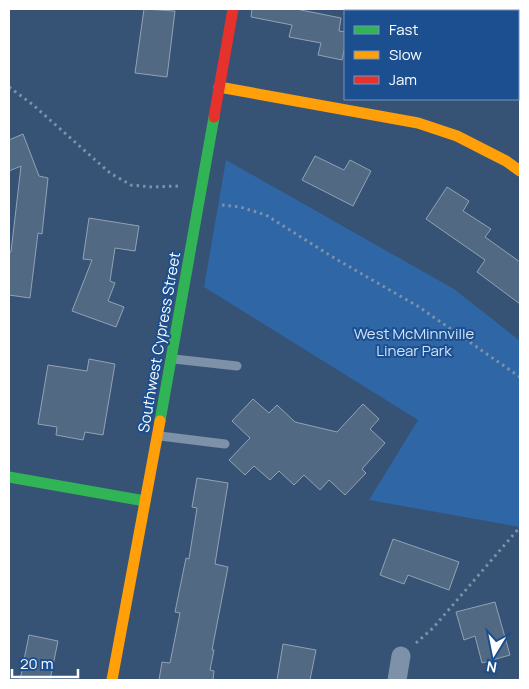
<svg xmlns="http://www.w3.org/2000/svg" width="529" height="689" font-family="Manrope,sans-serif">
<rect width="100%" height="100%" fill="#365274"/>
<path fill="#2f66a5" d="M226 160 454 289 520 341V527L369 500 418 420 204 287Z"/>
<g fill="#526984" stroke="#92a2b6">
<path d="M144 9 175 11 167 77 135 73Z"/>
<path d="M252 9H296L341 18 339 31 345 32V46L342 60 318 55 321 43 289 37 292 25 251 17Z"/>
<path d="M23 134 39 176 48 178 42 234 38 233 30 298 9 295V252H11L21 166 9 171V140Z"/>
<path d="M315 156 344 170 350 160 371 171 353 206 302 180Z"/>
<path d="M447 187 469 201 463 211 491 229 485 237 520 262V304L477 272 485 260 426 219Z"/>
<path d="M89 218 139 226 135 251 115 248 110 281 115 283 108 301 124 307 116 327 72 311 92 260 83 259Z"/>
<path d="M89 359 115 364 103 435 85 432 83 440 56 435 57 427 38 424 48 365 87 371Z"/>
<path d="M253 399 269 413 277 405 295 422 337 432 363 404 379 419 370 429 385 443 362 469 366 473 345 495 329 480 320 490 304 475 294 485 279 471 270 480 254 466 245 475 229 460 250 438 232 421Z"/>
<path d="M197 478 228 483 215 564 228 567 212 650H214L210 670 214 671 213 680H159L162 662 170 663 180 613 175 612 186 558 189 559 197 508 192 507Z"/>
<path d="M393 539 459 562 449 590 408 575 404 584 380 575Z"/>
<path d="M495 602 510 655 482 663 475 636 464 640 456 612Z"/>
<path d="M29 635 58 641 50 680H20Z"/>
<path d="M283 644 316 650 310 680H277Z"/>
</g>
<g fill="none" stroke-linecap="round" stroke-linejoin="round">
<g stroke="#7d92a8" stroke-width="3" stroke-dasharray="2.5 4" stroke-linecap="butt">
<path d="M9 87 32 104 110 173 131 185 152 187 179 186"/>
<path d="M222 205 240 207 266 215 331 256 419 307 520 377"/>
<path d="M416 643 433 628 520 527"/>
</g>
<g stroke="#7d92a8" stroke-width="9">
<path d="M174 359 237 366"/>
<path d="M160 436 225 444"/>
</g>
<path stroke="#7d92a8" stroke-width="19" d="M397 680 401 656"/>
<g stroke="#30b455" stroke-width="11">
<path d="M160 421 214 117"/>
<path d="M9 477 145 501"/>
</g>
<g stroke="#ff9f0a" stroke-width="11">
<path d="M219 87 418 123 457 136 506 161 520 171"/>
<path d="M112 680 160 421"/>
</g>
<path stroke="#e5322d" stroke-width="11" d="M214 117 233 9"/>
</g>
<g text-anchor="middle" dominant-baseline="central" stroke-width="4" stroke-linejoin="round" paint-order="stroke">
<g font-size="15" fill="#cfe3fa" stroke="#1b4f8f">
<text x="414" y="333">West McMinnville<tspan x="414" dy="17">Linear Park</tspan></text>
</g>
<g font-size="15" fill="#fff" stroke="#1b4f8f">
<text transform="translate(159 342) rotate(-80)">Southwest Cypress Street</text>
</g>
</g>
<rect width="529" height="689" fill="none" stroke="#ffffff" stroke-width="20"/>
<rect x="344" y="10" width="175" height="90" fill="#1b4f8f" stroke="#7695bc"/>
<rect x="354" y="26" width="25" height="8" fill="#30b455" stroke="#7695bc"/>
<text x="389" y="35" font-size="15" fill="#ffffff">Fast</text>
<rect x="354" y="51" width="25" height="8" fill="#ff9f0a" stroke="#7695bc"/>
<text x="389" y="60" font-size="15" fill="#ffffff">Slow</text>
<rect x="354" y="76" width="25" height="8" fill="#e5322d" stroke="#7695bc"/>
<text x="389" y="85" font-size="15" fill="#ffffff">Jam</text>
<g transform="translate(494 654) rotate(190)" stroke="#1b4f8f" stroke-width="4" paint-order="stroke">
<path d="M0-4L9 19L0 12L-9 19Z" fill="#ffffff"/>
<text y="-8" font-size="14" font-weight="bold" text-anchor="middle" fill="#ffffff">N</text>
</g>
<path d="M12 669v8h66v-8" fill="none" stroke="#ffffff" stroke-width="2.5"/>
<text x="20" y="669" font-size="15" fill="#ffffff" stroke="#1b4f8f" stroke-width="4" paint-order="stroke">20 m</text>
</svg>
